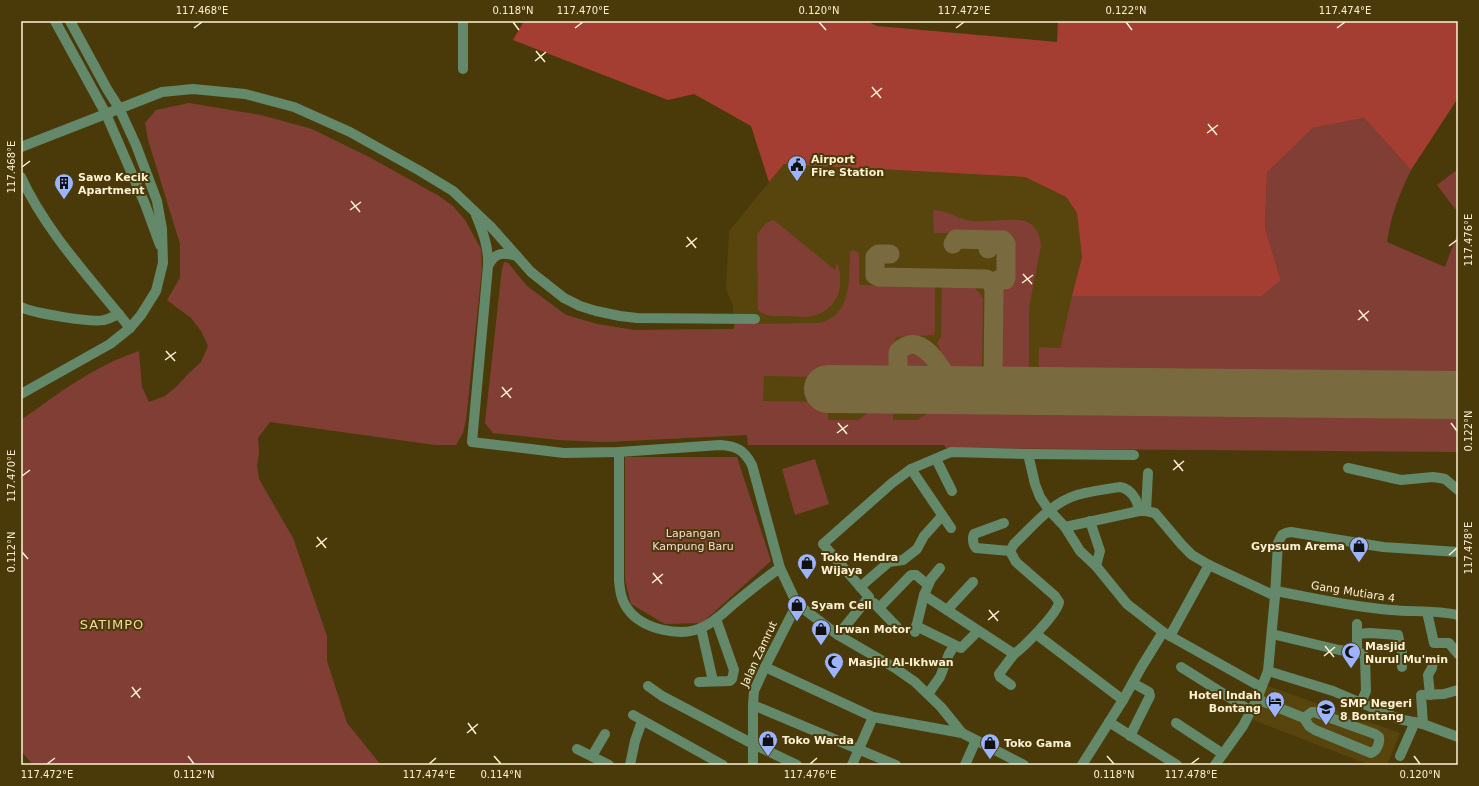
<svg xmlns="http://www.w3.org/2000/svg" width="1479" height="786" font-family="'DejaVu Sans',sans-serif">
<rect width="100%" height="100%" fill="#4a3a0a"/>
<g fill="#57450d">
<path d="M784 164 1025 177 1066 197 1077 213 1082 257 1060 348 1458 351V452L946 448 944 445H748L747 435 605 442 559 440 493 433 485 423 502 269 504 262 508 263 527 286 566 315 597 324 634 330 734 329 733 306 726 289 729 231Z"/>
<path d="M1265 685 1400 733 1387 765H1370L1253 720Z"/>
</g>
<g fill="#813e34">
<path d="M189 103 261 115 312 129 371 158 439 196 453 206 465 220 481 249 482 269 466 420 463 433 456 445H435L270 422 258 438 259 452 257 466 259 479 293 538 327 636V661L347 723 381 765H33L21 751V420C59 393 94 366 139 351L142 387 149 402 165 396 177 386 189 373 201 362 208 346 201 331 191 318 167 300 180 278V244L148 140 145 123 156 110Z"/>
<path d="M1364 118 1411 170C1399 195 1391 214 1387 242L1445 267 1458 232V383L1046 379C1036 372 1039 359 1039 347L1060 348 1072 296H1262L1281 280 1265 228 1267 173 1313 128Z"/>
<path d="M1458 169V208L1455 209 1437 185Z"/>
<path d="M933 210C948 210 958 219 972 221 999 224 1039 206 1041 246L1029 308V373L1023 379H1008L1002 375 997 365 998 302C1000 295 1003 291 1010 287V234L934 233Z"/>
<path d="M774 220 835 270 837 262C846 287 837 314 806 317 799 317 792 316 785 316 775 316 765 317 758 310L757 234 766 223Z"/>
<path d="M853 250 859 253V285L935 286V331L934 335 897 337 891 347 889 378 764 376 763 401 828 402V420H858L883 402H893V420H917L943 403 1458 408V452L946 448 944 445H748L747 435 605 442 559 440 493 433 485 423 502 269 504 262 508 263 527 286 566 315 597 324 634 330 734 329 735 324 819 323C852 316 849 279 850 252Z"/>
<path d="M942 286 973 287 980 293 983 299 982 364C977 378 972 379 958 379L946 363 937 343 941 337Z"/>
<path d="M909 355C925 353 934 372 921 375 917 376 911 374 907 374L904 362Z"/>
<path d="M625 457H737L771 561 702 623 665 624 631 604 625 580Z"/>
<path d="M815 459 829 504 795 515 782 469Z"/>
</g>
<path fill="#a53e32" d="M524 21H866L877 26 1057 42 1058 21H1458V98L1411 170 1364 118 1313 128 1267 173 1265 228 1281 280 1262 296H1072L1082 257 1077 213 1066 197 1025 177 784 164 769 182 751 126 694 94 668 100 513 40Z"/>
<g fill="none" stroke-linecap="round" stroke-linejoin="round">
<g stroke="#7a6a40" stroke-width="19">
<path d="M953 244 956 239 992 240"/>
<path d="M988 249 989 243 992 240H1003L1006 244V278L1005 280H998L994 289"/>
<path d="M890 254H878L875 257V275L879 277 986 279 991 282 994 289 993 379"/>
<path d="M898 390V352C922 326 945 375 955 391"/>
<path d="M976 391 987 386 993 379 996 384 1005 391"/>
</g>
<path stroke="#7a6a40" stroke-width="48" d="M828 389 1458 395"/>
<g stroke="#63886a" stroke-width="10">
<path d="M55 21 106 114 145 204 160 245"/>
<path d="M463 21V69"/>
<path d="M21 147 162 92 193 89 245 94 294 107 350 132 420 171 453 191 492 228 531 272 564 298 580 306 596 311 620 316 637 318 755 319"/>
<path d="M21 177C46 232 92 280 130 328"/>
<path d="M476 215C483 232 489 248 488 266"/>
<path d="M517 256C503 252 495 252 488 266L472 442 564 453 619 452 720 445C737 446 744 450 752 465L780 568 797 604 838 635 895 668 915 682 941 707 962 733 1024 765"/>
<path d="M21 307C32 313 92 323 104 320 109 319 114 316 119 314"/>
<path d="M21 394 110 344 130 328 141 315 156 291 163 263 162 229 157 201 136 145 119 108 107 89 70 21"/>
<path d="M619 452V581C620 590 621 600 627 608 641 629 682 639 705 626 717 620 726 610 736 602 751 590 765 578 780 568"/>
<path d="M1028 454 1134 455"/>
<path d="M936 459 952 491"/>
<path d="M1348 468 1401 480 1433 477 1440 478 1445 479 1458 490"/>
<path d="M1146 511 1148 473"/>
<path d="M1090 521 1100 551 1096 566"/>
<path d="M1004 523 974 534C972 538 973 545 976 548L1010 551"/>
<path d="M1065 527 1139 511H1146L1155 513 1182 545 1192 555 1209 565 1275 596"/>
<path d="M951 528 911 469 951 452 1028 454 1035 484 1040 497 1049 510 1065 527 1080 551 1096 566 1127 604 1163 632 1261 687"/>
<path d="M940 568 931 579 924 595 1014 654C1023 648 1058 613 1059 602L1055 596 1016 562 1010 551 1014 544C1033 526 1051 503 1077 495 1091 491 1106 489 1120 487 1131 489 1138 500 1139 511"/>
<path d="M860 587 889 562 903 560 917 549 924 536 942 516"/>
<path d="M1276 591C1314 598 1352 607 1391 610 1413 612 1436 610 1458 615"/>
<path d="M874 603 897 627"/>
<path d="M879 608 911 575H916L928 585"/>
<path d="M947 610 973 582"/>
<path d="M1427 612 1434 643H1449L1458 654"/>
<path d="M916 626 961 648 978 631"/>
<path d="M701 628 713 681"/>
<path d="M915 632 924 595"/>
<path d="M1036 634 1123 700"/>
<path d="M1272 634 1339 650 1357 652V624"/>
<path d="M1357 634 1370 633 1398 635 1402 653V667"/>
<path d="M838 635 869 597 823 544 892 483 911 469"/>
<path d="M1170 636 1209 565"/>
<path d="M1357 652 1363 654 1365 657 1366 691 1361 703"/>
<path d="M765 667 873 717 962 733"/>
<path d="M1181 667 1251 711"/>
<path d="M1268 671 1333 691 1399 719 1423 724 1458 737"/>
<path d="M699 682 730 681 732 679 734 670 716 619"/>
<path d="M1011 685 1000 677 999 674 1014 654"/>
<path d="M648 686 662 696 753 744 797 765"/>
<path d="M928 694 940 677 949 654 954 646"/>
<path d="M1430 695 1428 675 1432 668 1433 660"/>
<path d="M1257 699 1304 718 1312 712H1314L1375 734 1379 737C1380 743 1377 751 1371 753L1315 730 1309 726 1304 718"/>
<path d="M753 705 896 765"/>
<path d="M633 715 723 765"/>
<path d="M1109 722 1177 765"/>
<path d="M1176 723 1223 754"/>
<path d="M1423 724 1421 695 1444 694 1458 690"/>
<path d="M1130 736 1150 696 1149 692 1133 683"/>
<path d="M577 749 609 765"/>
<path d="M592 756 605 734"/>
<path d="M1400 756 1415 722"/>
<path d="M630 765 635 741 642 721"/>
<path d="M753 765V705L754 691 765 667 797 604"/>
<path d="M852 765 873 717"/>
<path d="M965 765 976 740"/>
<path d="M1082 765 1123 700 1142 666 1163 632"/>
<path d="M1215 765 1243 726 1257 699 1268 671 1275 596 1278 543 1282 535 1286 533 1291 532 1383 547 1458 552"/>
</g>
</g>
<path fill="none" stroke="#fdf1d3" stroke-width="1.5" d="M513 22 519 30M819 22 826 30M1126 22 1132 30M194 28 202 22M575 28 583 22M956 28 964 22M1337 28 1345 22M536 51 545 62M535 61 546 52M872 87 881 98M871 97 882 88M1208 124 1217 135M1207 133 1218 125M22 167 30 161M351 201 360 212M350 210 361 202M687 237 696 248M1449 246 1457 240M686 247 697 238M1023 274 1032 284M1022 283 1033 275M1359 310 1368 321M1358 320 1369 311M166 351 175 361M165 360 176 352M502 387 511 398M501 397 512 388M838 423 847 434M1451 423 1457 431M837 433 848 425M1174 460 1183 471M1173 470 1184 461M22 476 30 470M317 537 326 548M316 547 327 538M22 552 28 559M1449 555 1457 548M653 573 662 584M652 583 663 574M989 610 998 621M988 620 999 611M1325 646 1334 657M1324 656 1335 647M132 687 140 698M131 697 141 688M468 723 476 734M467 733 478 724M188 756 194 764M494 756 501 764M1107 756 1114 764M1414 756 1420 764M47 764 55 758M429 764 436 758M810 764 817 758M1191 764 1199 758"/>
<defs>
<g id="civic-pin" transform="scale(1)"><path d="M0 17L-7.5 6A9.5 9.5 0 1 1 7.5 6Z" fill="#9cb4fd" stroke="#4a3a0a"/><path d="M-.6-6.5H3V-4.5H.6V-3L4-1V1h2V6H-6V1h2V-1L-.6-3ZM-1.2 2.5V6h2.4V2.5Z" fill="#111"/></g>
<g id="building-pin" transform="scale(1)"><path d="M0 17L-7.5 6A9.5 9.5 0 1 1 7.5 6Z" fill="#9cb4fd" stroke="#4a3a0a"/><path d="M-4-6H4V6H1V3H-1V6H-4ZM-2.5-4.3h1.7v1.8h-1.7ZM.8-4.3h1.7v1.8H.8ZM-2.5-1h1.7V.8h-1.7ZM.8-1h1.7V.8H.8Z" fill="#111"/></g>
<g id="shop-pin" transform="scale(1)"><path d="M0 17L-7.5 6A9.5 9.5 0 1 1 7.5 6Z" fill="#9cb4fd" stroke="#4a3a0a"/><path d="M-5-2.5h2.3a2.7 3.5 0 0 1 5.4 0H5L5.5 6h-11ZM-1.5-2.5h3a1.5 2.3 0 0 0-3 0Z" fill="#111"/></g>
<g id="mosque-pin" transform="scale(1)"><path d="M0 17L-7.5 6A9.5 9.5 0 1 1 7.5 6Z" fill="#9cb4fd" stroke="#4a3a0a"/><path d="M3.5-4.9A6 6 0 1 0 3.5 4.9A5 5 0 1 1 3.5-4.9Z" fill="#111"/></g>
<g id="hotel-pin" transform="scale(1)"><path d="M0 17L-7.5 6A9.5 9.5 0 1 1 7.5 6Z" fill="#9cb4fd" stroke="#4a3a0a"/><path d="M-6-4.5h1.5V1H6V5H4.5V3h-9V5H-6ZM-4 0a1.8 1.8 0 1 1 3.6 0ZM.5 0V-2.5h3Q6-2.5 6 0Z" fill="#111"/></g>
<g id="school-pin" transform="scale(1)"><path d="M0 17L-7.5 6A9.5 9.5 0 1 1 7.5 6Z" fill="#9cb4fd" stroke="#4a3a0a"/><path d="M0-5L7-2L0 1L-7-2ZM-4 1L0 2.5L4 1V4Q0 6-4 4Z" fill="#111"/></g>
</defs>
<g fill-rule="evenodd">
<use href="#civic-pin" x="797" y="165"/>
<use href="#building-pin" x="64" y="183"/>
<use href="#shop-pin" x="1359" y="546"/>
<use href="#shop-pin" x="807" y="563"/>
<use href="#shop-pin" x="797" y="605"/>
<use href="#shop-pin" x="821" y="629"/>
<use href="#mosque-pin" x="1351" y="652"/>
<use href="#mosque-pin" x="834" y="662"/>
<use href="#hotel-pin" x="1275" y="701"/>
<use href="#school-pin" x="1326" y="709"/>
<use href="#shop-pin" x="768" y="740"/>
<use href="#shop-pin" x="990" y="743"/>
</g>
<g text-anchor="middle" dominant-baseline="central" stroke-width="4" stroke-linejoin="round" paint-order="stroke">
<g font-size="11" font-weight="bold" fill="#fdf1d3" stroke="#4a3a0a" text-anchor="start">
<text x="811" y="159">Airport<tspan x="811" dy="13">Fire Station</tspan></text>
<text x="78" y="177">Sawo Kecik<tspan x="78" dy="13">Apartment</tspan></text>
<text x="1345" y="546" text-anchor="end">Gypsum Arema</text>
<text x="821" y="557">Toko Hendra<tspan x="821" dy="13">Wijaya</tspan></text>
<text x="811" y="605">Syam Cell</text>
<text x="835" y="629">Irwan Motor</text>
<text x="1365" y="646">Masjid<tspan x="1365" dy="13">Nurul Mu'min</tspan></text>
<text x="848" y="662">Masjid Al-Ikhwan</text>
<text x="1261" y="695" text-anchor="end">Hotel Indah<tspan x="1261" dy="13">Bontang</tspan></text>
<text x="1340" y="703">SMP Negeri<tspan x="1340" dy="13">8 Bontang</tspan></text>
<text x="782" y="740">Toko Warda</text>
<text x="1004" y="743">Toko Gama</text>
</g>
<g font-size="11" fill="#f8dad5" stroke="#4a3a0a">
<text x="693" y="533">Lapangan<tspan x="693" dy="13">Kampung Baru</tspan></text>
</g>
<g font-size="11" fill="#fdf1d3" stroke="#4a3a0a">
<text transform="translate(1353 592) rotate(9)">Gang Mutiara 4</text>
<text transform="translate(759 654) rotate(-65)">Jalan Zamrut</text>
</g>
<g font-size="13" letter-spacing="1" fill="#f3db9e" stroke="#4a3a0a">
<text x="112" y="624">SATIMPO</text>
</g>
</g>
<rect width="1479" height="786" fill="none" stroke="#4a3a0a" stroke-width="44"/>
<rect x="22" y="22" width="1435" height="742" fill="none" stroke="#fdf1d3" stroke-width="1.5"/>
<g font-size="10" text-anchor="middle" fill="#fdf1d3">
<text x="202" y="14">117.468°E</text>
<text x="513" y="14">0.118°N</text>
<text x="583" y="14">117.470°E</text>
<text x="819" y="14">0.120°N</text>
<text x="964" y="14">117.472°E</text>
<text x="1126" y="14">0.122°N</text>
<text x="1345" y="14">117.474°E</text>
<text transform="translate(11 167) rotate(-90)" y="4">117.468°E</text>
<text transform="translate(1468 240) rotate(-90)" y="4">117.476°E</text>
<text transform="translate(1468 431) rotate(-90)" y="4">0.122°N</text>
<text transform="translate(11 476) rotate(-90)" y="4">117.470°E</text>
<text transform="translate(1468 548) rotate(-90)" y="4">117.478°E</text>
<text transform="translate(11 552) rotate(-90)" y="4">0.112°N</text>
<text x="47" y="778">117.472°E</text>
<text x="194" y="778">0.112°N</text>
<text x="429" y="778">117.474°E</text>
<text x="501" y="778">0.114°N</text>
<text x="810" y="778">117.476°E</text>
<text x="1114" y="778">0.118°N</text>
<text x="1191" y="778">117.478°E</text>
<text x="1420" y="778">0.120°N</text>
</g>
</svg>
